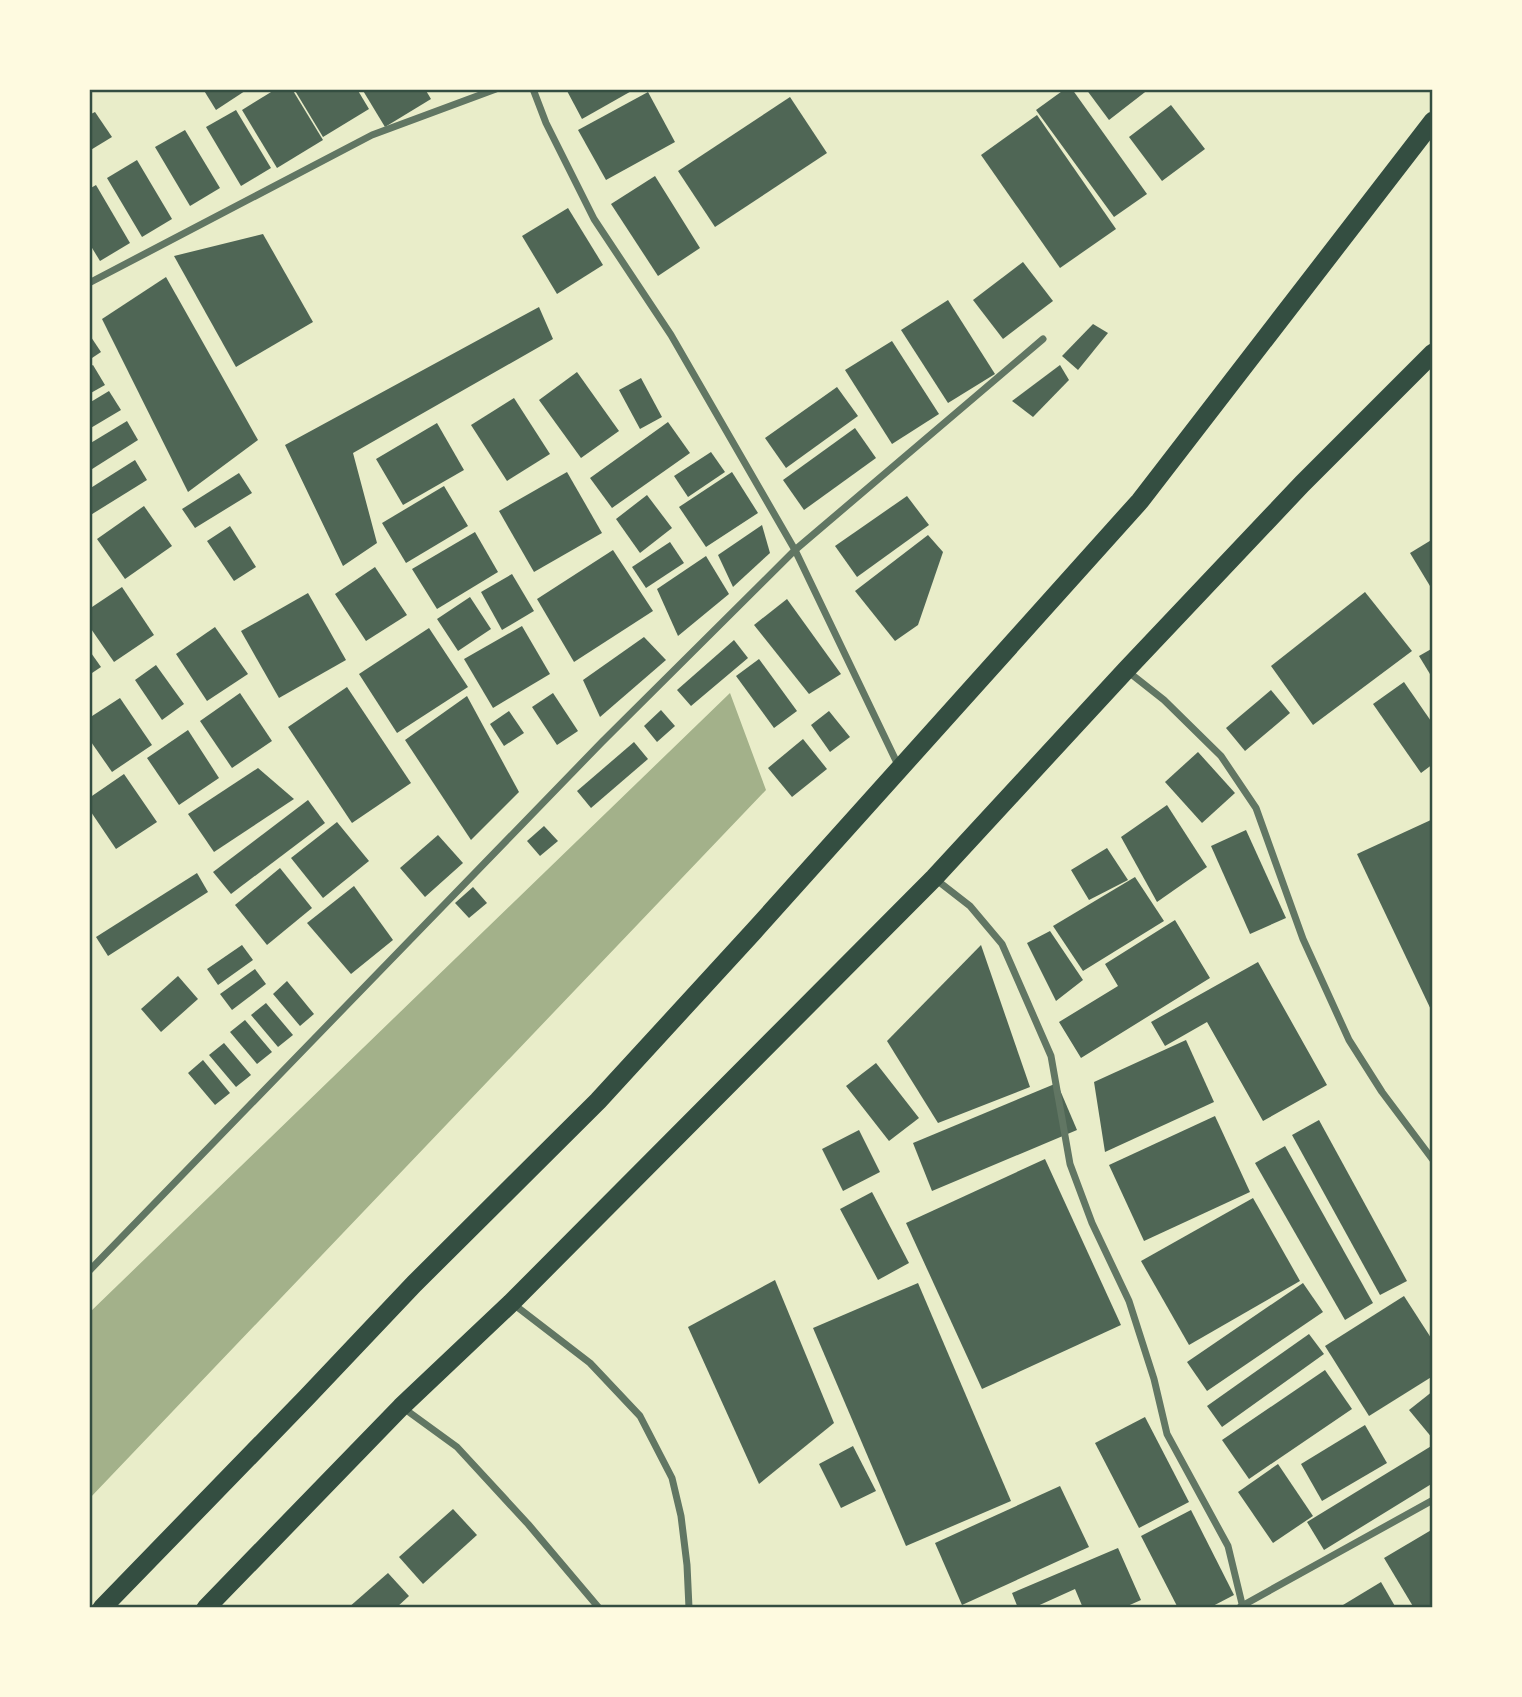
<svg xmlns="http://www.w3.org/2000/svg" width="1522" height="1697" font-family="'Times New Roman',serif">
<rect width="100%" height="100%" fill="#e9edc9"/>
<path fill="#a3b18a" d="M730 693 766 790 89 1499V1375L91 1373 89 1371V1313Z"/>
<g fill="#4f6655">
<path d="M203 89H248L216 110Z"/>
<path d="M276 89H292L323 140 277 168 242 110Z"/>
<path d="M294 89H357L369 109 323 137Z"/>
<path d="M362 89H425L431 99 385 127Z"/>
<path d="M566 89H635L582 119Z"/>
<path d="M1065 89H1072L1147 194 1114 217 1036 110Z"/>
<path d="M1086 89H1149L1109 120Z"/>
<path d="M648 92 675 142 606 180 578 130Z"/>
<path d="M790 97 827 153 715 227 678 171Z"/>
<path d="M1171 105 1205 149 1162 181 1129 137Z"/>
<path d="M236 110 271 168 241 186 206 127Z"/>
<path d="M95 112 112 137 89 151V115Z"/>
<path d="M1037 115 1116 229 1060 268 981 155Z"/>
<path d="M185 130 220 188 190 206 155 147Z"/>
<path d="M137 160 172 219 142 237 107 178Z"/>
<path d="M655 176 700 248 658 276 611 204Z"/>
<path d="M96 185 130 243 100 261 89 243V189Z"/>
<path d="M568 208 603 265 557 294 522 236Z"/>
<path d="M263 234 313 322 236 367 174 256Z"/>
<path d="M1023 262 1053 301 1003 339 973 300Z"/>
<path d="M166 277 258 440 188 492 102 319Z"/>
<path d="M948 300 995 374 948 403 901 330Z"/>
<path d="M539 307 553 339 353 453 377 543 343 566 285 445Z"/>
<path d="M1093 324 1108 333 1078 370 1062 356Z"/>
<path d="M89 334 101 352 89 360Z"/>
<path d="M892 341 939 414 892 444 845 370Z"/>
<path d="M93 365 105 385 89 394V367Z"/>
<path d="M1060 365 1069 380 1033 417 1012 401Z"/>
<path d="M577 372 619 431 581 458 539 400Z"/>
<path d="M641 378 662 417 640 429 619 390Z"/>
<path d="M837 387 858 416 786 468 765 438Z"/>
<path d="M109 391 121 410 89 429V403Z"/>
<path d="M514 398 550 454 507 481 471 425Z"/>
<path d="M127 421 138 440 89 471V444Z"/>
<path d="M668 422 690 453 612 508 590 478Z"/>
<path d="M437 423 464 470 403 505 376 459Z"/>
<path d="M855 428 876 458 804 510 783 480Z"/>
<path d="M711 452 725 472 688 497 674 476Z"/>
<path d="M135 460 147 480 89 516V489Z"/>
<path d="M567 472 602 533 534 572 499 511Z"/>
<path d="M732 472 758 513 706 547 679 507Z"/>
<path d="M239 473 252 493 195 528 182 509Z"/>
<path d="M444 486 468 526 406 563 382 523Z"/>
<path d="M647 495 672 528 640 553 616 519Z"/>
<path d="M907 496 929 525 857 577 835 546Z"/>
<path d="M144 506 172 546 125 579 97 539Z"/>
<path d="M762 525 770 553 733 587 718 555Z"/>
<path d="M230 526 256 567 234 581 207 541Z"/>
<path d="M475 532 498 572 437 609 412 569Z"/>
<path d="M928 535 943 552 918 625 895 641 855 591Z"/>
<path d="M1433 539V591L1410 553Z"/>
<path d="M670 542 684 563 646 588 632 567Z"/>
<path d="M613 550 653 611 574 662 537 599Z"/>
<path d="M706 556 729 594 678 636 657 589Z"/>
<path d="M375 567 407 615 366 641 335 594Z"/>
<path d="M512 574 534 611 502 630 481 592Z"/>
<path d="M122 587 154 635 114 662 89 626V609Z"/>
<path d="M1365 592 1412 651 1313 725 1271 666Z"/>
<path d="M308 593 346 660 279 698 241 631Z"/>
<path d="M470 597 491 629 458 651 437 619Z"/>
<path d="M787 599 841 674 809 694 754 625Z"/>
<path d="M522 626 550 674 493 708 464 659Z"/>
<path d="M215 627 248 674 207 701 176 654Z"/>
<path d="M429 628 468 687 397 733 359 674Z"/>
<path d="M644 637 666 660 600 717 583 680Z"/>
<path d="M734 640 748 658 691 706 677 690Z"/>
<path d="M1433 648V679L1419 656Z"/>
<path d="M89 650 101 667 89 675Z"/>
<path d="M759 659 797 711 774 728 736 676Z"/>
<path d="M156 665 184 704 162 720 135 680Z"/>
<path d="M1404 682 1433 724V764L1421 773 1373 704Z"/>
<path d="M347 687 411 783 352 823 288 727Z"/>
<path d="M1271 690 1290 713 1245 751 1226 728Z"/>
<path d="M240 693 272 741 232 768 200 721Z"/>
<path d="M553 693 578 731 557 745 532 707Z"/>
<path d="M467 696 519 792 471 840 405 740Z"/>
<path d="M120 698 152 745 112 772 89 739V718Z"/>
<path d="M661 710 675 726 657 742 644 726Z"/>
<path d="M509 711 524 733 504 746 490 724Z"/>
<path d="M829 711 850 737 830 752 811 725Z"/>
<path d="M188 730 219 778 179 805 147 758Z"/>
<path d="M803 739 827 769 792 797 768 768Z"/>
<path d="M634 742 648 759 591 808 577 791Z"/>
<path d="M1198 752 1235 793 1202 823 1165 782Z"/>
<path d="M258 768 294 799 214 852 188 814Z"/>
<path d="M124 774 157 822 116 849 89 809V798Z"/>
<path d="M308 800 325 823 231 894 213 872Z"/>
<path d="M1167 805 1207 867 1157 902 1121 837Z"/>
<path d="M1433 819V1014L1357 854Z"/>
<path d="M337 822 369 861 323 898 291 858Z"/>
<path d="M544 826 558 841 540 856 527 841Z"/>
<path d="M1246 830 1286 918 1250 934 1211 846Z"/>
<path d="M438 835 463 863 425 897 400 868Z"/>
<path d="M1107 848 1128 880 1089 900 1071 870Z"/>
<path d="M280 868 312 908 267 945 235 905Z"/>
<path d="M197 873 208 892 108 956 96 937Z"/>
<path d="M1135 877 1164 921 1083 971 1053 926Z"/>
<path d="M354 886 393 940 351 974 307 923Z"/>
<path d="M473 887 487 903 469 918 455 903Z"/>
<path d="M1175 920 1210 978 1081 1058 1059 1022 1118 986 1105 964Z"/>
<path d="M1050 931 1083 980 1056 1001 1027 943Z"/>
<path d="M242 945 253 960 218 985 207 969Z"/>
<path d="M981 945 1030 1087 938 1123 887 1041Z"/>
<path d="M1258 962 1327 1085 1263 1121 1207 1022 1165 1046 1151 1022Z"/>
<path d="M255 969 266 984 232 1010 220 994Z"/>
<path d="M178 976 198 999 161 1032 141 1009Z"/>
<path d="M287 981 314 1014 300 1026 273 994Z"/>
<path d="M266 1003 293 1035 278 1047 251 1015Z"/>
<path d="M245 1020 272 1052 257 1064 230 1032Z"/>
<path d="M1186 1040 1214 1102 1105 1152 1094 1082Z"/>
<path d="M224 1043 251 1075 236 1087 209 1055Z"/>
<path d="M203 1060 230 1093 215 1105 188 1073Z"/>
<path d="M876 1063 919 1118 889 1141 846 1086Z"/>
<path d="M1057 1083 1077 1130 932 1191 913 1143Z"/>
<path d="M1215 1116 1250 1192 1144 1241 1109 1165Z"/>
<path d="M1319 1120 1407 1281 1380 1295 1292 1135Z"/>
<path d="M859 1130 880 1172 843 1191 822 1149Z"/>
<path d="M1285 1146 1373 1303 1345 1320 1255 1163Z"/>
<path d="M1045 1159 1121 1325 982 1389 906 1223Z"/>
<path d="M872 1192 909 1263 878 1280 840 1209Z"/>
<path d="M1253 1198 1300 1281 1189 1345 1141 1261Z"/>
<path d="M775 1280 834 1423 759 1484 688 1327Z"/>
<path d="M918 1283 1011 1501 906 1546 813 1328Z"/>
<path d="M1303 1283 1323 1312 1207 1391 1187 1362Z"/>
<path d="M1404 1296 1433 1341V1376L1369 1416 1325 1346Z"/>
<path d="M1309 1334 1324 1354 1222 1427 1207 1406Z"/>
<path d="M1325 1370 1352 1409 1249 1479 1222 1440Z"/>
<path d="M1433 1391V1439L1409 1410Z"/>
<path d="M1145 1417 1189 1502 1139 1528 1095 1443Z"/>
<path d="M1365 1425 1387 1463 1322 1501 1301 1464Z"/>
<path d="M1433 1445V1483L1324 1550 1307 1522Z"/>
<path d="M853 1446 876 1491 841 1508 819 1464Z"/>
<path d="M1278 1464 1313 1516 1273 1543 1238 1492Z"/>
<path d="M1060 1486 1089 1547 962 1605 935 1543Z"/>
<path d="M453 1509 477 1535 423 1584 399 1557Z"/>
<path d="M1191 1510 1234 1595 1209 1608H1178L1141 1536Z"/>
<path d="M1433 1529V1608H1414L1384 1558Z"/>
<path d="M1118 1548 1141 1600 1123 1608H1083L1075 1589 1033 1608H1018L1012 1593Z"/>
<path d="M388 1573 409 1596 396 1608H348Z"/>
<path d="M1381 1582 1396 1608H1338Z"/>
</g>
<g fill="none" stroke-linecap="round" stroke-linejoin="round">
<g stroke="#617663" stroke-width="7">
<path d="M533 89 546 123 594 219 671 335 795 550 899 767"/>
<path d="M89 283 372 135 496 89"/>
<path d="M1126 670 1164 700 1221 756 1256 808 1303 939 1349 1040 1382 1092 1433 1160"/>
<path d="M934 878 970 906 1002 944 1051 1056 1070 1164 1092 1223 1129 1301 1154 1379 1167 1434 1228 1546 1243 1608"/>
<path d="M89 1271 602 742 795 550 1043 339"/>
<path d="M512 1303 590 1363 640 1416 672 1478 681 1516 687 1565 689 1608"/>
<path d="M402 1407 457 1447 528 1524 599 1608"/>
<path d="M1240 1607 1433 1500"/>
</g>
<g stroke="#344e41" stroke-width="19">
<path d="M102 1608 306 1398 414 1284 598 1101 754 931 1140 501 1433 121"/>
<path d="M206 1608 401 1407 511 1303 934 878 1126 670 1302 484 1433 353"/>
</g>
</g>
<rect width="1522" height="1697" fill="none" stroke="#fefae0" stroke-width="182"/>
<rect x="91" y="91" width="1340" height="1515" fill="none" stroke="#344e41" stroke-width="2.5"/>
</svg>
